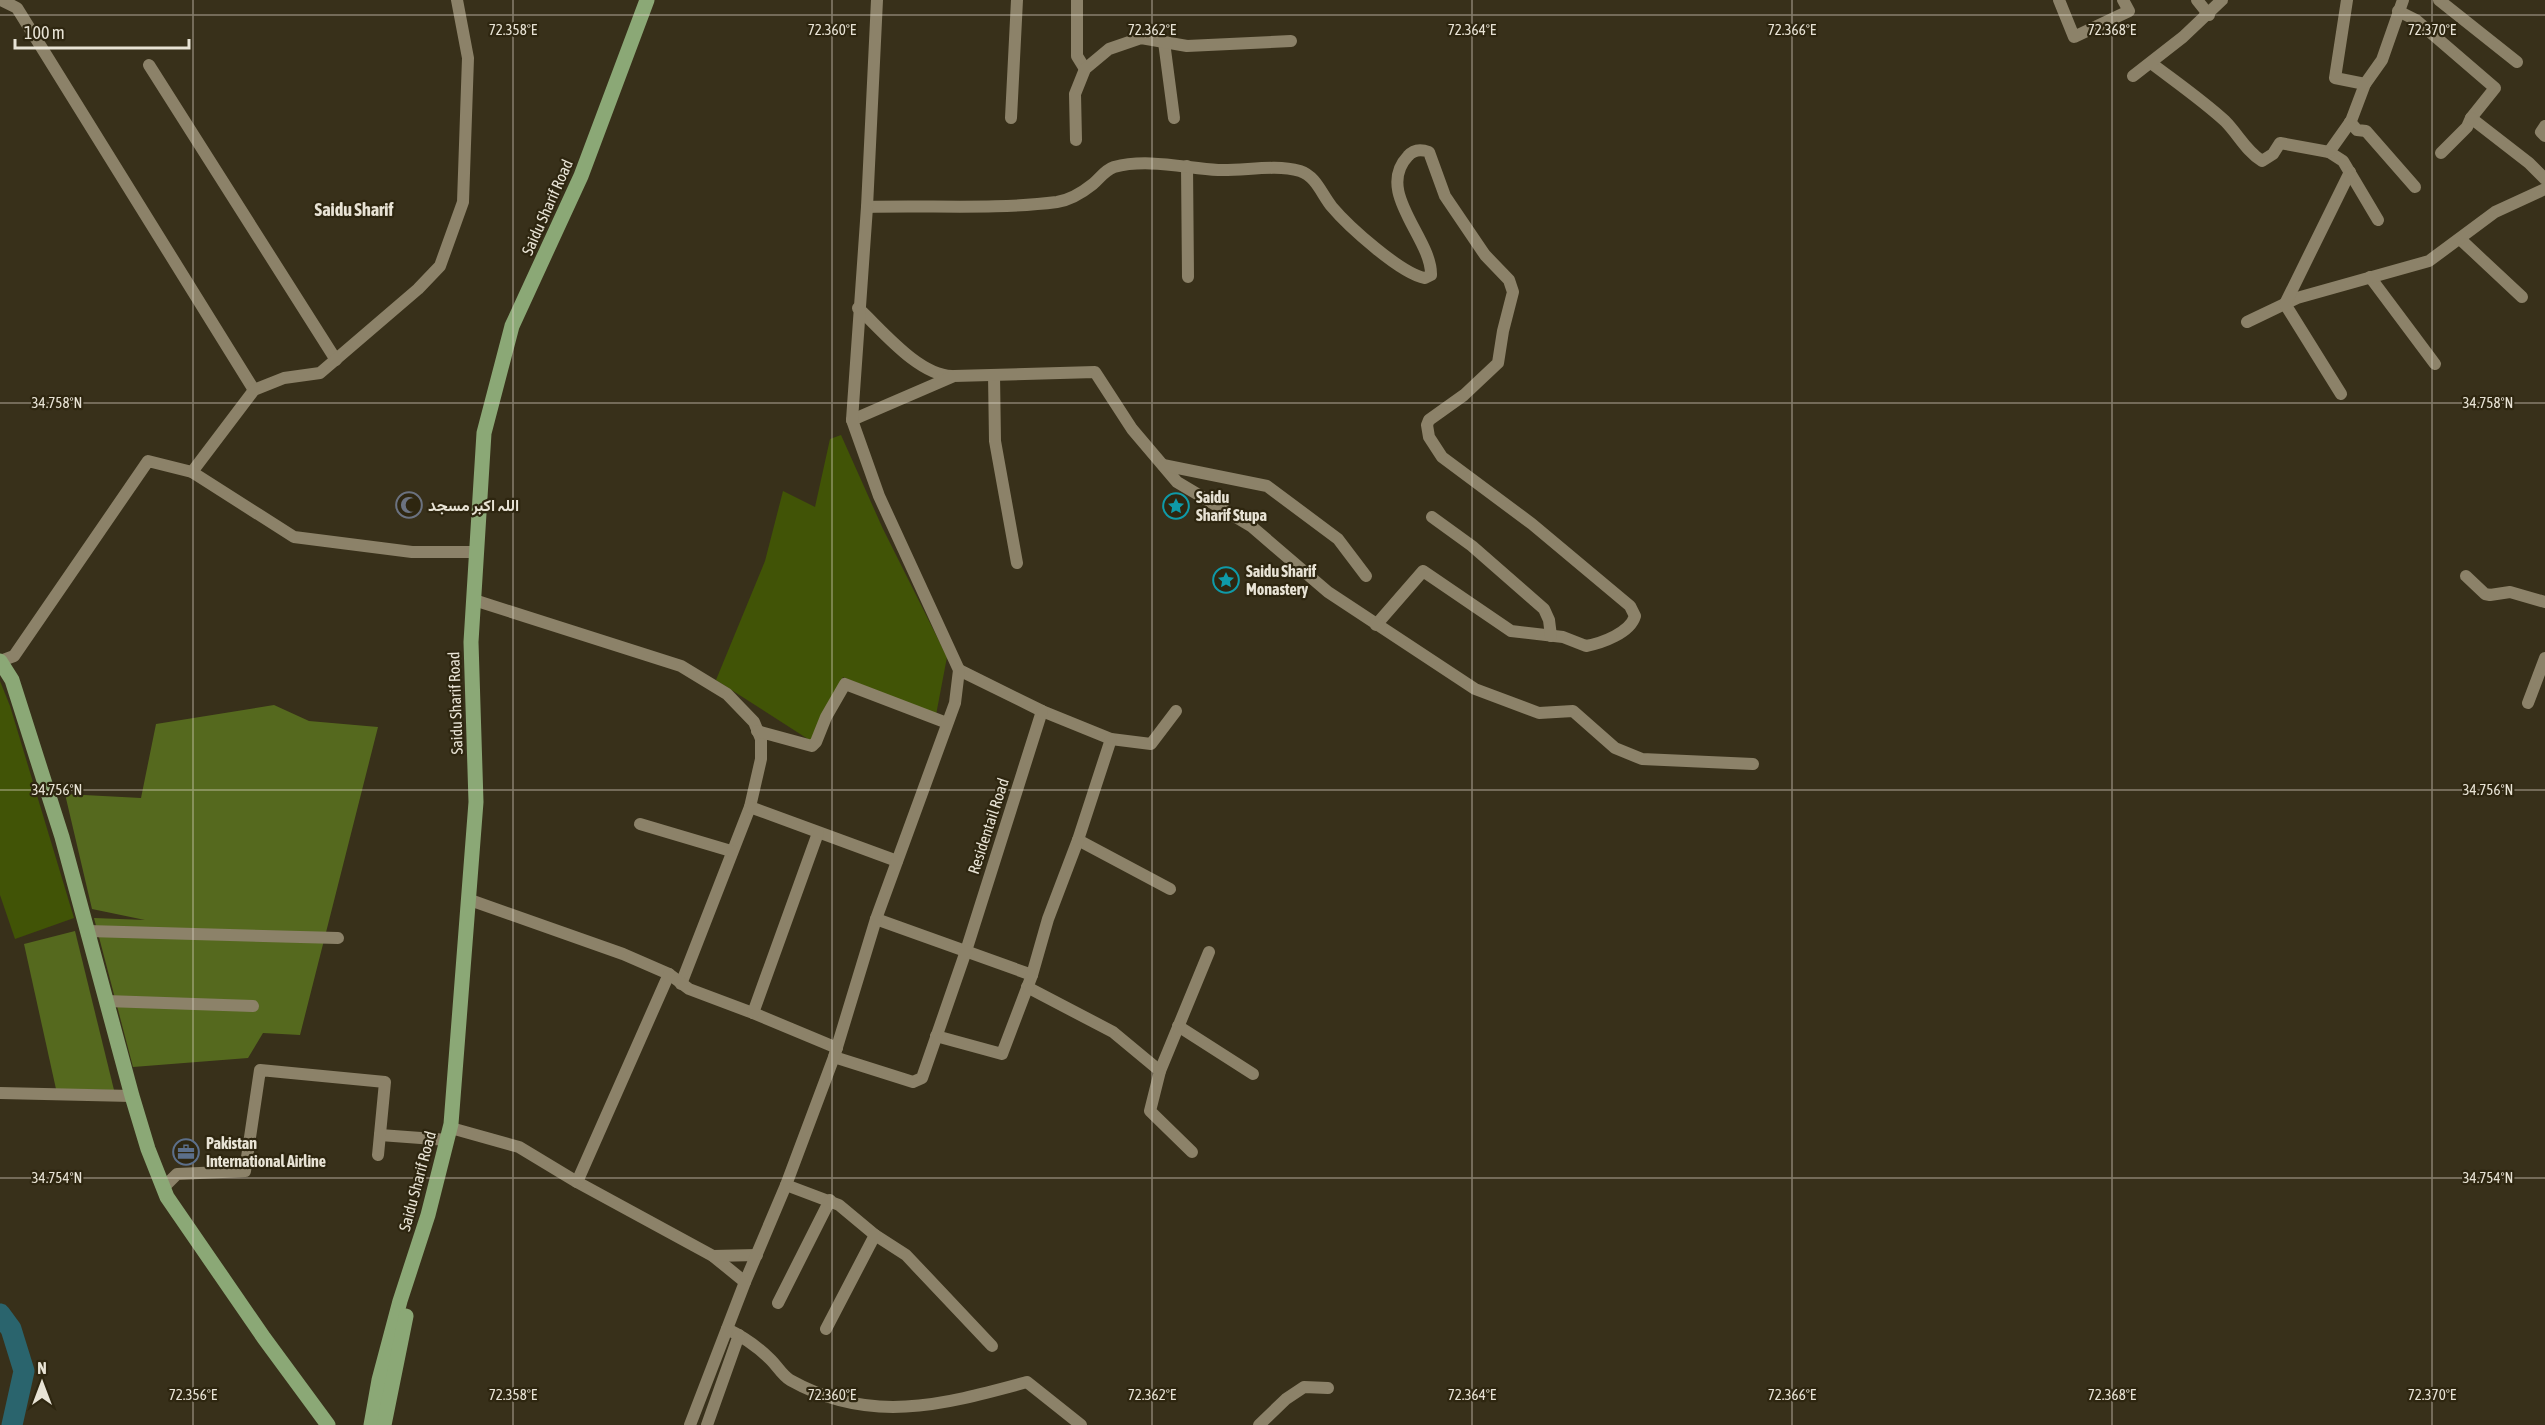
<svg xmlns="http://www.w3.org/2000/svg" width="2545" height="1425" font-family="'Asap Condensed',Vazirmatn,sans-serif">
<rect width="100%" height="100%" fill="#38301a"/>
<g fill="#415406">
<path d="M841 435 883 529 947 657 936 715 843 677 811 741 716 680 765 561 783 491 815 507 830 439Z"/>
<path d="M0 681 10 706 74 918 15 939 0 895Z"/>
</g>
<g fill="#55691e">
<path d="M274 705 309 721 378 727 300 1035 263 1033 248 1058 133 1067 94 918 145 920 92 909 65 794 141 798 156 724Z"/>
<path d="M75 931 114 1090 56 1089 24 944Z"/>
</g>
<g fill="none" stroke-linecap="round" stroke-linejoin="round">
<path stroke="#2a646d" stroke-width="21" d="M0 1314 11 1329 24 1371 12 1425"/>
<g stroke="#8c8269" stroke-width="12">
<path d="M1 0 17 8 254 390"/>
<path d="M1077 0V56L1085 69"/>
<path d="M2059 0 2074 37 2129 11 2123 0"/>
<path d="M2197 0 2209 15"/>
<path d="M2347 0 2335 78 2365 84"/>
<path d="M2439 0 2517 62"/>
<path d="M2398 11 2416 20 2495 88 2471 118 2467 127 2441 153"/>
<path d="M1164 42 1174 118"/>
<path d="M2151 63C2176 82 2202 100 2225 121 2238 134 2246 151 2262 161L2273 154 2280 143 2329 152 2343 161 2378 220"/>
<path d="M149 65 336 360"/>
<path d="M2133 76 2183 37 2222 0"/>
<path d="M1011 118 1017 0"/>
<path d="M2471 118 2529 163 2545 179"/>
<path d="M2350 122 2357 130 2366 131 2415 187"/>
<path d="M2545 126 2541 132 2545 136"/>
<path d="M1076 140 1075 94 1085 69 1109 49 1141 38 1187 46 1291 41"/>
<path d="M2329 152 2351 121 2365 84 2382 60 2403 0"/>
<path d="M1187 166 1188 277"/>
<path d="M867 207C930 205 994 210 1057 202 1070 200 1083 192 1093 184 1100 178 1105 170 1114 167 1147 158 1185 168 1218 170 1245 171 1274 164 1300 171 1316 176 1322 195 1332 207 1348 226 1401 274 1425 278L1431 275C1432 238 1374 192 1408 156 1414 149 1421 149 1429 152L1445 196 1485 255 1509 280 1513 292 1503 331 1498 363 1464 395 1429 420 1427 425 1429 437 1442 457 1532 524 1630 606 1635 616C1630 633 1602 643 1586 646L1563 637 1511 631 1423 571 1376 625"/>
<path d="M2460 239 2522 297"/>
<path d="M2370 277 2435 364"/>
<path d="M858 308C882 330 918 375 952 376"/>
<path d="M2247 322 2297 298 2429 261 2495 212 2545 189"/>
<path d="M994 375 995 441 1017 563"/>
<path d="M2341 394 2285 304 2350 172"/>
<path d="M852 420 954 376 1095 372 1132 429 1177 482 1251 526 1328 592 1475 689 1539 713 1573 711 1615 748 1642 759 1753 764"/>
<path d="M1163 465 1267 486 1338 539 1366 576"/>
<path d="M192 472 254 390 284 378 320 373 418 289 440 266 463 202 468 58 457 0"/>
<path d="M1432 517 1472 546 1544 609 1549 620 1551 636"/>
<path d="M2466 576 2485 594 2490 595 2510 592 2545 602"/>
<path d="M474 600 681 666 727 694 754 722 761 739V759L750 807 681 984"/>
<path d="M0 661 14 656 148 461 192 472 294 537 412 552H477"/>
<path d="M959 670 1042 711 1111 739 1151 744 1176 711"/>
<path d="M2528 703 2545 658"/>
<path d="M757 731 812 746 816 742 826 717 845 684 947 723"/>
<path d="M750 807 897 861"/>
<path d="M640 824 731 851"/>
<path d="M1078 840 1170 889"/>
<path d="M470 900 623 954 669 974 689 989 753 1013 837 1048"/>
<path d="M876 919 1032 975"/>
<path d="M88 931 338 938"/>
<path d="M1027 987 1113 1032 1160 1071"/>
<path d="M106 1001 253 1006"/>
<path d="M753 1013 818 833"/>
<path d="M1178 1026 1253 1074"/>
<path d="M936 1036 1002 1054 1032 975 1048 919 1078 840 1111 739"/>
<path d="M834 1057 913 1082 922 1078 966 951 1042 711"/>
<path d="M0 1093 132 1096"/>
<path d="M451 1128 519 1147 577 1182 713 1256 745 1282"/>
<path d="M380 1135 448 1140"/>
<path d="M1192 1152 1150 1111 1160 1071 1209 952"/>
<path d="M577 1182 669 974"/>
<path d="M786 1185 839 1205 875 1235 906 1255 992 1346"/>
<path d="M164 1187 177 1174 245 1171 260 1070 385 1082 378 1155"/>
<path d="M713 1256 757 1255"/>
<path d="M778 1303 830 1200"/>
<path d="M727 1329C744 1337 758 1347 771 1360 778 1367 782 1375 790 1380 870 1425 942 1405 1027 1382L1081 1425"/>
<path d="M826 1329 875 1235"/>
<path d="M690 1425 745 1282 786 1185 834 1057 876 919 955 703 959 670 879 496 852 420 867 207 877 0"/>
<path d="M707 1425 739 1335"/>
<path d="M1259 1425 1286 1399 1304 1387 1328 1388"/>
</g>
<g stroke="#8ba876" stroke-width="15">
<path d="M0 661 12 680 62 837 132 1096 148 1149 167 1197 264 1338 328 1425"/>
<path d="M371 1425 379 1380 400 1301 428 1215 451 1124 476 802 471 642 484 433 512 326 581 176 647 0"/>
<path d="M384 1425 406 1316"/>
</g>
</g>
<path fill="none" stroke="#e8e3d5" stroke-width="1.5" stroke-opacity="0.45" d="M193 0V1425M513 0V1425M832 0V1425M1152 0V1425M1472 0V1425M1792 0V1425M2112 0V1425M2432 0V1425M0 15H2545M0 403H2545M0 790H2545M0 1178H2545"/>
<defs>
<g id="mosque-ring" transform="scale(1.35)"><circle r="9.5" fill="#2e2610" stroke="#6b7280" stroke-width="1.5"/><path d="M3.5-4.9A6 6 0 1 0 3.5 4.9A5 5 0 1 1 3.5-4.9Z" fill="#6b7280"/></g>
<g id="sight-ring" transform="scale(1.35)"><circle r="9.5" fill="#2e2610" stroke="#0f9aa8" stroke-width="1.5"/><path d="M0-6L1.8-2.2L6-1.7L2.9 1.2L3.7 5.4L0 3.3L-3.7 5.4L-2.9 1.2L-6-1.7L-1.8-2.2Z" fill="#0f9aa8"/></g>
<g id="office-ring" transform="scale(1.35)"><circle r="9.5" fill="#2e2610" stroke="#5c6f8a" stroke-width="1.5"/><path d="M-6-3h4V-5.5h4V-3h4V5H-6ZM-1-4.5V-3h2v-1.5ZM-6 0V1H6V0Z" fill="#5c6f8a"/></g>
</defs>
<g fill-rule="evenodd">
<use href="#mosque-ring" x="409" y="505"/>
<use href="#sight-ring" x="1176" y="506"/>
<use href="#sight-ring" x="1226" y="580"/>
<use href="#office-ring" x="186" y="1152"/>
</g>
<g text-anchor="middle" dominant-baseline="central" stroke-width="4.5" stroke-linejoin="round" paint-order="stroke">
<g font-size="16" fill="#e8e3d5" stroke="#2e2610">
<text transform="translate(547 207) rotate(-66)">Saidu Sharif Road</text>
<text transform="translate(455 703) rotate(-92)">Saidu Sharif Road</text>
<text transform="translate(988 826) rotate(-72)">Residentail Road</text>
<text transform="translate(417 1181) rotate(-75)">Saidu Sharif Road</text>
</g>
<g font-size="16" font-weight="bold" fill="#e8e3d5" stroke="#2e2610" text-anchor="start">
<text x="1196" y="497">Saidu<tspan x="1196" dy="18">Sharif Stupa</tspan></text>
<text x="428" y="505">اللہ اکبر مسجد</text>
<text x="1246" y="571">Saidu Sharif<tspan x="1246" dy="18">Monastery</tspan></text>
<text x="206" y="1143">Pakistan<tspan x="206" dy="18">International Airline</tspan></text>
</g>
<g font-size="18" font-weight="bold" fill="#e8e3d5" stroke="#2e2610">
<text x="354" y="209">Saidu Sharif</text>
</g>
</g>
<g font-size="15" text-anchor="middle" fill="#e8e3d5" stroke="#2e2610" stroke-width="4.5" stroke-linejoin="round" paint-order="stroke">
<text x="513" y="35">72.358°E</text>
<text x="832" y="35">72.360°E</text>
<text x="1152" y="35">72.362°E</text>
<text x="1472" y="35">72.364°E</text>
<text x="1792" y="35">72.366°E</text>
<text x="2112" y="35">72.368°E</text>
<text x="2432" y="35">72.370°E</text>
<text x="57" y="408">34.758°N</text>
<text x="2488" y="408">34.758°N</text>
<text x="57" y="795">34.756°N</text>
<text x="2488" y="795">34.756°N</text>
<text x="57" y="1183">34.754°N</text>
<text x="2488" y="1183">34.754°N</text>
<text x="193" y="1400">72.356°E</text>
<text x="513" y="1400">72.358°E</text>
<text x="832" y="1400">72.360°E</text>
<text x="1152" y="1400">72.362°E</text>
<text x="1472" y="1400">72.364°E</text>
<text x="1792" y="1400">72.366°E</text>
<text x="2112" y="1400">72.368°E</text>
<text x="2432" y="1400">72.370°E</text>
</g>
<g transform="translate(42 1383)" stroke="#2e2610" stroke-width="4.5" paint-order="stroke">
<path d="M0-4.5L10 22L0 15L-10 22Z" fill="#e8e3d5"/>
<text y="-9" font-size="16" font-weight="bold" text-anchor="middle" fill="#e8e3d5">N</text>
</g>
<path d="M15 39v9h174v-9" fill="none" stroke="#e8e3d5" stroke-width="3"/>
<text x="24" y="39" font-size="18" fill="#e8e3d5" stroke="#2e2610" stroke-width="4.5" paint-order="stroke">100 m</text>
</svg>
